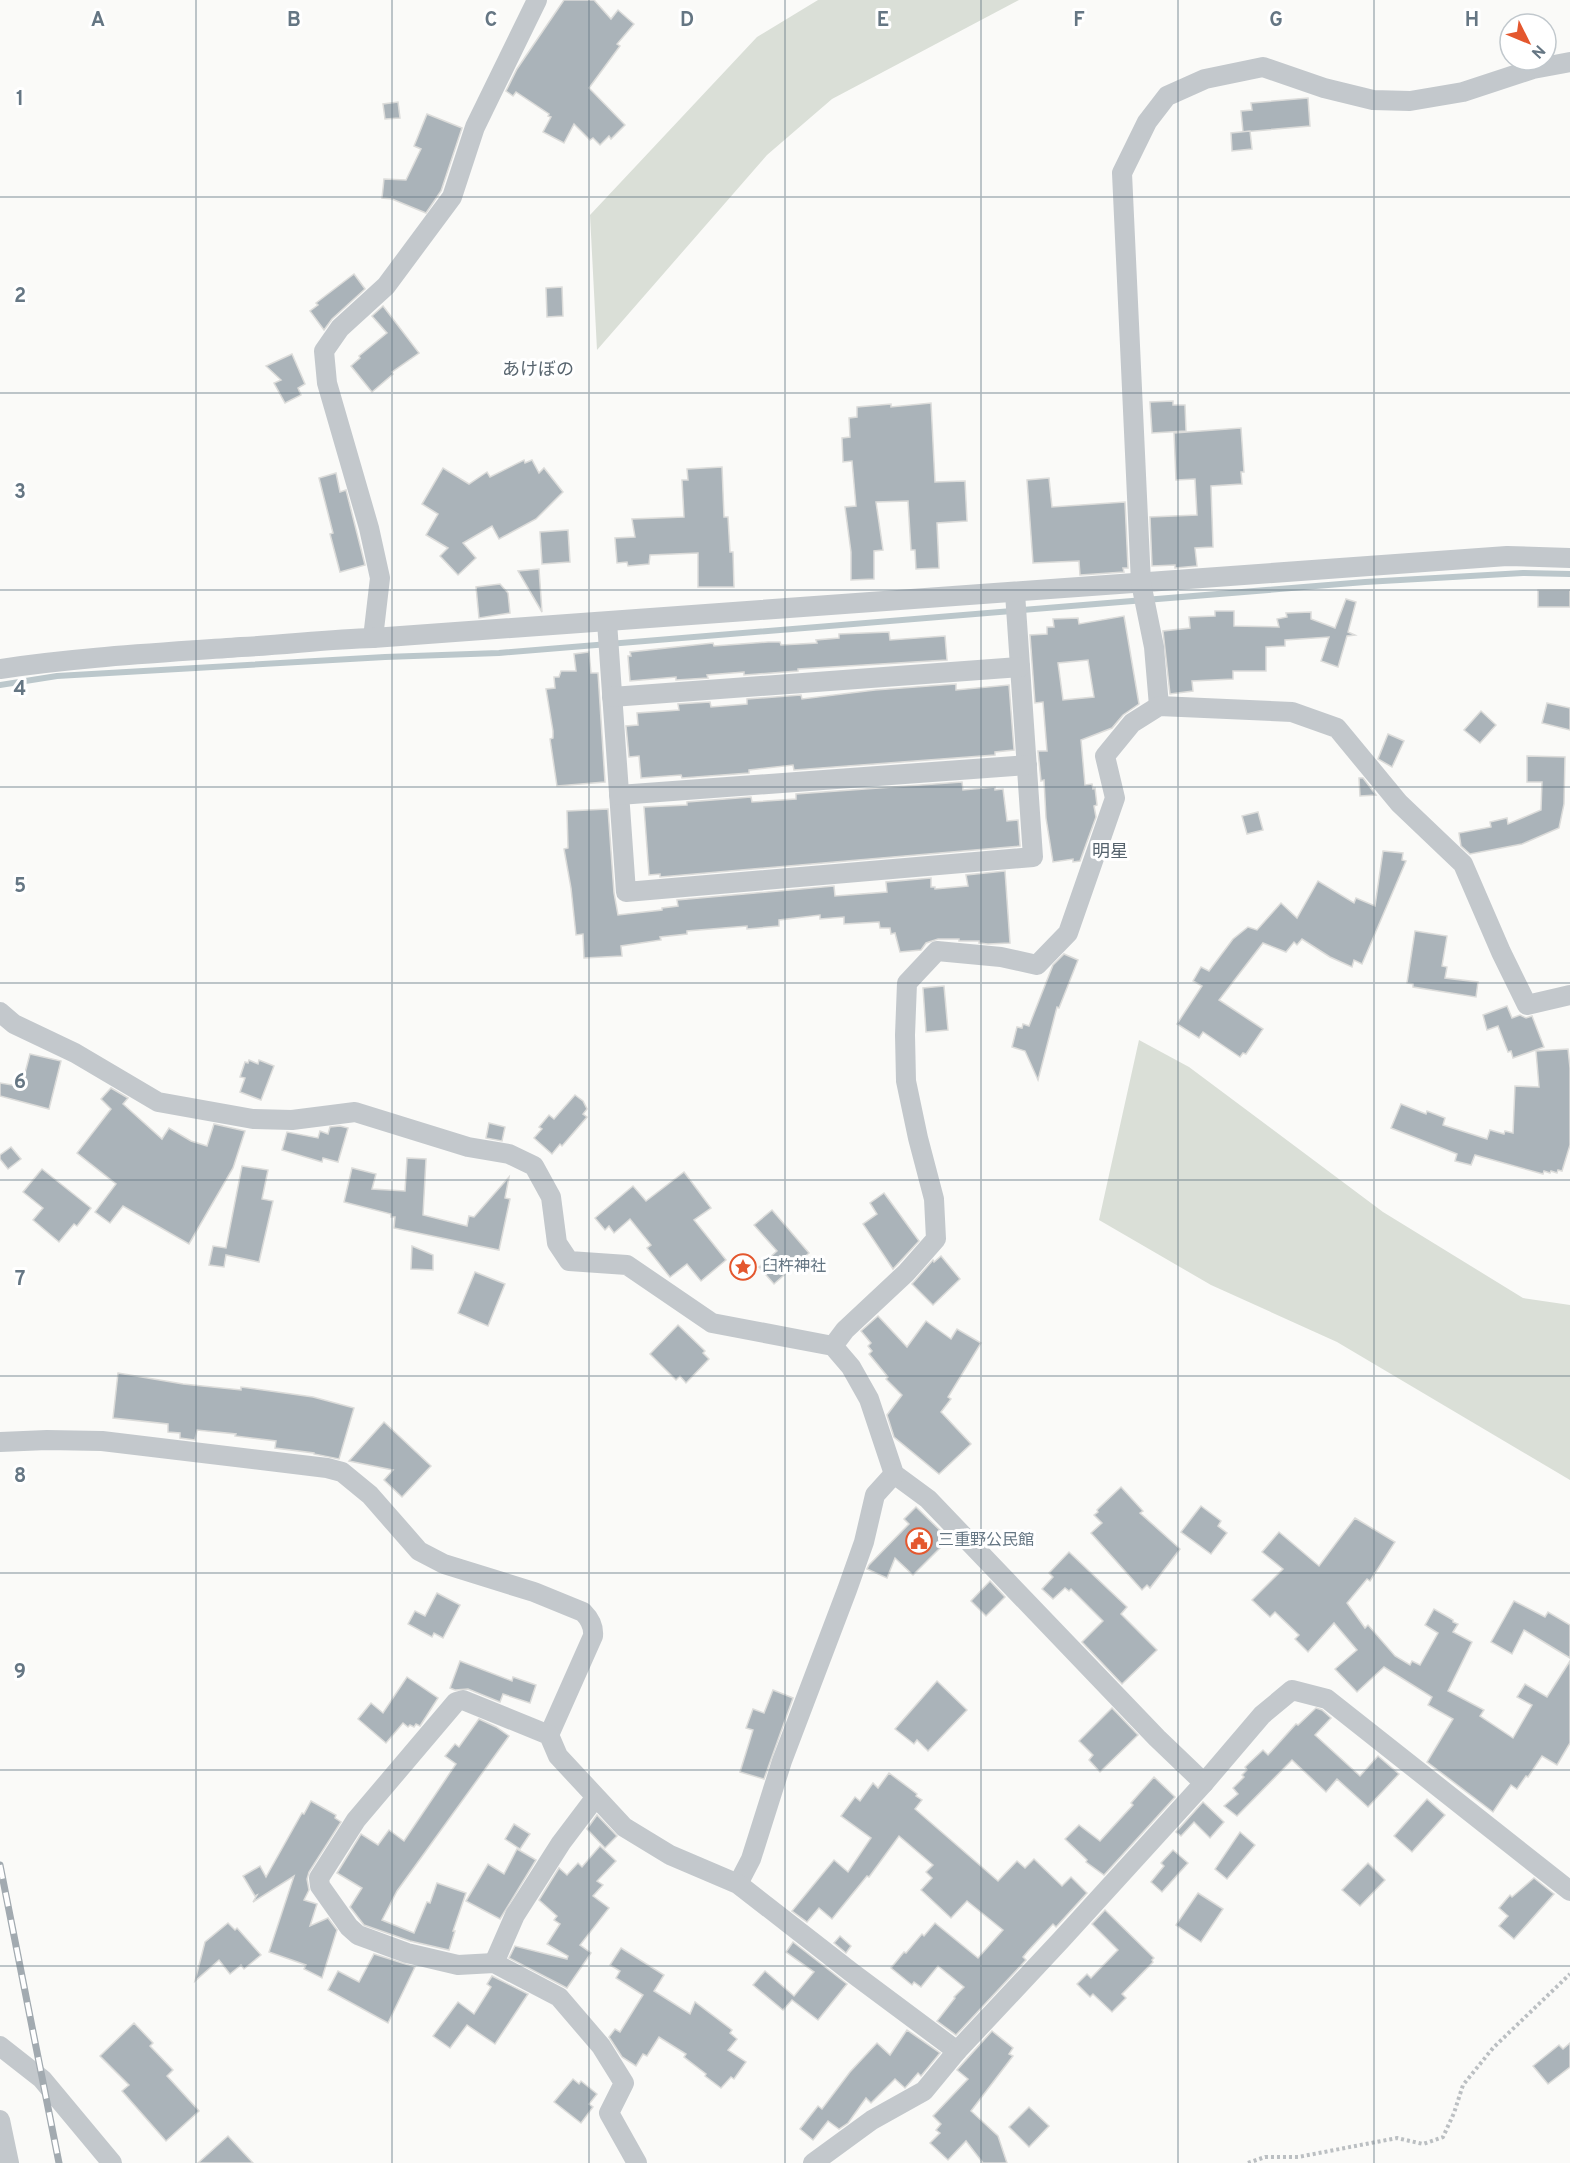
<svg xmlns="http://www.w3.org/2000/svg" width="1570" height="2163" font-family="Overpass,'Noto Sans JP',sans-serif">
<rect width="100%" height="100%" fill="#fafaf8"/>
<g fill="#dadfd7">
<path d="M818 0H1019L832 99 767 155 597 350 590 215 757 37Z"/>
<path d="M1139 1040 1189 1067 1383 1212 1523 1298 1570 1305V1480L1337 1342 1211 1285 1099 1220Z"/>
</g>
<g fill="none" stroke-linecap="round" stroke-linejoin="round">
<path stroke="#bbc7cb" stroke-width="6" d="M0 685 57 676 385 657 499 653 1365 582 1523 573 1570 574"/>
</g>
<g fill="#aab3b9" stroke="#dcdcda" stroke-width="1.5" fill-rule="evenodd">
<path d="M564 0H594L611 19 618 10 634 24 617 44 620 46 589 88 625 125 611 139 609 136 600 145 593 138 590 140 574 124 564 143 543 132 551 117 548 116 549 114 516 92 513 96 506 91 517 69Z"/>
<path d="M1308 98 1310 126 1243 132 1241 111 1252 110 1251 103Z"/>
<path d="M398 102 400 118 385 119 383 104Z"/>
<path d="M427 114 462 128 441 191 426 213 392 199 382 198 384 179 406 180 421 149 414 146Z"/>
<path d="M1250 131 1252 149 1232 151 1231 133Z"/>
<path d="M354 274 365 289 332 319 324 330 310 311 318 305 316 303Z"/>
<path d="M562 287 563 316 547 317 546 288Z"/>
<path d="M383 306 419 353 392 372 393 374 372 392 351 366 360 358 359 356 387 333 372 316Z"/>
<path d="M292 354 305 384 298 388 301 395 285 403 274 383 281 380 266 366Z"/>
<path d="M1173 401V405H1185L1186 431 1152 433 1150 402Z"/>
<path d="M931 403 935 482 965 481 967 521 937 523 939 568 916 569 915 550H911L908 501 876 502 883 550 874 551V579L851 580V552L845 507 856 506 852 461 843 462 842 438 850 437 849 418 857 417V407L891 404V407Z"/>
<path d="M1241 428 1244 472H1241L1242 484 1211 486 1213 547 1195 548 1197 566 1175 568V565L1152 566 1150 517 1197 515 1195 479 1176 480 1174 433Z"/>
<path d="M524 460 525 463 532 460 539 473 544 468 563 492 536 519 499 539 492 526 463 543 476 558 458 575 440 556 448 548 426 535 438 514 422 504 443 468 469 484 487 472 490 477Z"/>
<path d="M722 467 724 517H728L730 552H733L734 587H698V553L650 555 649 564 628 566 627 562 617 563 615 538 635 537 632 519 684 517 682 480H688L687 469Z"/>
<path d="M336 473 340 492 346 490 365 565 340 572 330 534 333 533 319 478Z"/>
<path d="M1049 478 1052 507 1125 502 1128 568H1123L1124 572 1080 575 1079 561 1033 563 1027 480Z"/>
<path d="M568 530 570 562 542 564 540 532Z"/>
<path d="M539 569 542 612 518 571Z"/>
<path d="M500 584 508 593 510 613 479 618 476 587Z"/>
<rect x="1538" y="590" width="32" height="17"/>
<path d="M1346 599 1356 602 1348 632 1355 635 1347 636 1338 667 1321 661 1329 637 1285 640V646L1266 647V671H1233V679L1192 681 1193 691 1170 694 1163 631 1190 628 1189 617 1215 616V611H1234V626L1279 627 1277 619 1287 617 1286 613 1311 612V619L1335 628Z"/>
<path d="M1124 616 1139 704 1123 715 1112 728 1081 740 1085 785 1092 784 1093 789 1095 788 1097 805 1094 806 1096 817 1080 861 1073 862V859L1053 862 1046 818 1044 780 1041 781 1038 751H1047L1043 702 1035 703 1030 635 1047 634V627H1054L1053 619 1078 618 1079 624ZM1088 660 1094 697 1063 700 1058 663Z"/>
<path d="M889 632 890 640 945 636 947 660 798 669V671L744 675V672L707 675 708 678 676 680V677L630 681 628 656H631L630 652 713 643 714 646 768 642H780L781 645 817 643 816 640 839 638V634Z"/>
<path d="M589 652 591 673H598L605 782 557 786 550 739 553 738V731L546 689 555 688 554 677H559L561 671H576L574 654Z"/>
<path d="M956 684V690L1009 685 1014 750 995 752V755L794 770 793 765 749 770V773L682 778 681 775 641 778 639 756 629 757 626 726 638 725 637 713 679 710 678 704 710 702 711 707 747 704V699L801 695 802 699 875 690Z"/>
<path d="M1547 703 1570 708V730L1542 723Z"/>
<path d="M1481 711 1496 725 1480 743 1464 730Z"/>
<path d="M1388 734 1404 741 1392 767 1378 759Z"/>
<path d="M1527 756 1565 757 1564 804 1559 828 1522 844 1470 854 1461 846 1459 833 1491 827 1490 822 1507 818 1508 824 1541 810 1542 782H1527Z"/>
<path d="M1359 778H1363L1376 795 1360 796Z"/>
<path d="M962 782 963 790 995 787V790L1003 789 1007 821 1018 820 1020 846 660 877V874L649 875 644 807 687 805V802L751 797 752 802 796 799V794Z"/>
<path d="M608 809 614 893 618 915 662 910V908L678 906 677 900 834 886 835 896 887 892 886 882 931 878V887H935V889L968 886 966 875 1005 871 1010 943 988 944 979 943V941H959V939H938L926 943 921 950 900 952 895 933 891 934 890 928H880L879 922 844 924V917L820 919V915L779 920V926L747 929V926L687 931V934L660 937 661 940 621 946 622 956 584 958 583 934 576 935 571 888 564 849 568 848 567 811Z"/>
<path d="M1258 812 1263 830 1247 834 1242 816Z"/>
<path d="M1383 851 1403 853 1402 860 1406 861 1362 964 1354 960 1352 967 1330 957 1302 939 1297 945 1294 942 1286 952 1263 943 1219 1000 1263 1029 1246 1054 1243 1053 1240 1057 1203 1032 1199 1038 1177 1024 1202 986 1193 981 1201 967 1209 971 1233 939 1248 927 1257 930 1281 903 1297 918 1318 881 1354 903 1356 898 1375 906Z"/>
<path d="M1415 931 1447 936 1442 966 1447 967 1445 978 1478 982 1476 997 1413 987V984L1407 983Z"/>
<path d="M1064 954 1078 960 1059 1008 1057 1007 1038 1080 1025 1051 1012 1047 1017 1027 1022 1028 1023 1024 1029 1026 1053 965Z"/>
<path d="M944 986 948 1030 926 1032 923 988Z"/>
<path d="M1507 1006 1512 1018 1520 1015 1526 1018 1532 1016 1544 1047 1513 1058 1511 1051 1508 1052 1498 1026 1487 1030 1483 1015Z"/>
<path d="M1568 1049 1570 1068V1145L1562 1171 1558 1170 1557 1173 1551 1171 1550 1173 1544 1171 1543 1174 1475 1155 1471 1165 1455 1161 1457 1154 1391 1128 1401 1104 1426 1114 1427 1111 1445 1118 1443 1125 1487 1139 1490 1130 1504 1134 1505 1131 1513 1133 1515 1086 1539 1087 1536 1051Z"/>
<path d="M30 1054 61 1061 49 1109 0 1096V1083L18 1086 21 1072 25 1073Z"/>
<path d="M249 1060 258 1064 259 1060 274 1066 261 1100 240 1092 245 1078 240 1077 245 1062 248 1063Z"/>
<path d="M111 1088 128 1098 123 1104 162 1139 169 1128 191 1141 207 1146 214 1124 245 1131 233 1168 189 1244 123 1206 110 1223 95 1212 116 1184 77 1153 111 1109 101 1099Z"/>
<path d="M575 1095 583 1101 587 1109 583 1114 587 1117 562 1146 560 1144 552 1154 534 1138 542 1129 539 1127 549 1115 554 1119Z"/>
<path d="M489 1123 505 1127 502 1141 486 1138Z"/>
<path d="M340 1126 348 1128 338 1162 323 1158 322 1162 282 1150 287 1132 318 1138 320 1131 328 1134 330 1127Z"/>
<path d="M11 1147 21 1159 8 1169 0 1159V1155Z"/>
<path d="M407 1158 426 1159 423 1215 467 1226 469 1216 474 1217 509 1177 505 1198 510 1199 499 1250 394 1228 395 1217H391V1214L344 1202 352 1168 376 1174 372 1189 405 1191Z"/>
<path d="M242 1166 268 1170 262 1199 273 1201 259 1262 226 1255 224 1267 209 1265 213 1246 226 1248Z"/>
<path d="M42 1169 91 1208 77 1226 74 1224 59 1242 33 1220 43 1208 23 1192Z"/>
<path d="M684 1172 711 1208 694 1220 726 1260 701 1281 687 1264 670 1277 647 1248 651 1245 630 1219 614 1233 609 1226 605 1230 595 1218 633 1186 646 1201Z"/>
<path d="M884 1193 919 1241 893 1269 863 1224 877 1214 870 1203Z"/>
<path d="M772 1210 809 1253 774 1284 759 1267 777 1251 754 1225Z"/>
<path d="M412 1246 433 1255V1270L411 1269Z"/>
<path d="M941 1256 960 1279 933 1305 912 1284 933 1260 934 1262Z"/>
<path d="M475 1272 505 1284 488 1326 458 1313Z"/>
<path d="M878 1316 907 1347 926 1321 951 1339 957 1329 981 1343 948 1397 951 1399 941 1412 971 1444 939 1474 894 1437 887 1415 902 1395 886 1379 888 1377 869 1354 872 1351 868 1346 871 1343 861 1331Z"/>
<path d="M678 1325 705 1351 703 1353 709 1359 686 1383 680 1376 676 1380 650 1354Z"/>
<path d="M118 1373 183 1384 241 1390V1387L313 1397 354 1408 339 1459 314 1454V1453L275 1448 276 1441 235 1436 236 1434 197 1430 195 1440 180 1438V1433L168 1432V1424L113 1418Z"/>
<path d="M384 1422 431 1466 402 1497 384 1480 393 1470 349 1461Z"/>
<path d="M1121 1487 1143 1511 1140 1513 1180 1549 1150 1588 1147 1585 1142 1590 1091 1533 1102 1523 1094 1515 1098 1512 1097 1510Z"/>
<path d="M1201 1506 1221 1521 1218 1526 1227 1533 1211 1554 1181 1532Z"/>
<path d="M916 1507 949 1539 913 1575 895 1558 887 1578 867 1569 869 1565 909 1524 904 1519Z"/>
<path d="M1355 1518 1395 1542 1370 1581 1367 1579 1347 1603 1365 1628 1368 1625 1395 1656 1410 1665 1412 1661 1420 1665 1438 1633 1425 1625 1434 1609 1453 1620V1622L1458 1624 1453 1632 1472 1642 1448 1691 1484 1710 1480 1716 1513 1738 1532 1705 1517 1697 1525 1684 1547 1697 1570 1661V1743L1557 1765 1542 1756 1528 1777 1526 1776 1517 1789 1511 1785 1493 1812 1427 1762 1453 1719 1428 1705 1432 1697 1384 1667 1357 1692 1335 1669 1357 1650 1334 1623 1308 1652 1295 1639 1299 1635 1275 1612 1270 1617 1252 1600 1283 1569 1262 1552 1279 1532 1319 1566Z"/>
<path d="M1069 1552 1127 1607 1121 1614 1157 1650 1122 1684 1082 1642 1103 1621 1071 1589 1069 1591 1065 1588 1053 1599 1042 1589 1053 1577 1049 1573Z"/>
<path d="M990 1581 1005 1597 986 1616 971 1601Z"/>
<path d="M437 1593 460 1605 443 1638 434 1633 432 1637 408 1624 415 1611 425 1616Z"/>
<path d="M1514 1601 1545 1617 1548 1612 1570 1625V1658L1524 1630 1512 1654 1491 1642Z"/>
<path d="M460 1661 512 1681 513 1677 536 1685 530 1703 503 1694 500 1702 468 1689 455 1690 450 1688Z"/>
<path d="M407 1677 438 1698 420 1726 416 1724 414 1727 410 1725 408 1727 403 1723 386 1743 358 1719 371 1703 383 1713Z"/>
<path d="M937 1681 967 1710 928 1751 917 1740 914 1744 895 1729Z"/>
<path d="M773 1690 793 1698 764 1779 740 1772 753 1730 746 1728 753 1709 764 1713Z"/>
<path d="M1112 1708 1138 1735 1100 1772 1089 1760 1093 1755 1079 1741Z"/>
<path d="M1316 1708 1322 1710 1331 1718 1315 1735 1360 1776 1378 1756 1399 1774 1368 1807 1337 1779 1326 1792 1292 1760 1237 1816 1224 1806 1238 1794 1233 1788 1244 1777 1242 1775 1247 1770 1245 1767 1263 1750 1268 1755 1296 1724 1298 1725Z"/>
<path d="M479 1719 496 1727 509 1736 397 1891 382 1920 414 1933 427 1902 430 1903 437 1883 466 1893 453 1931H455L449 1950 410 1941 364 1925 350 1907 362 1888 337 1873 361 1834 378 1845 389 1830 404 1841 456 1764 445 1756 455 1744 459 1747Z"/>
<path d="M889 1773 917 1794 916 1796 922 1800 915 1809 998 1881 1017 1861 1025 1868 1034 1859 1062 1886 1071 1877 1087 1893 1056 1927 1053 1924 1028 1951 1023 1957 1026 1960 956 2035 937 2021 955 1998 954 1997 964 1987 938 1966 921 1987 914 1982 912 1985 891 1968 904 1952 906 1953 922 1934 924 1936 935 1923 978 1958 1003 1930 967 1901 951 1918 921 1890 932 1878 926 1872 933 1865 899 1836 869 1877 867 1876 832 1919 819 1908 807 1922 792 1911 834 1860 848 1872 871 1838 841 1816 855 1797 860 1801 873 1783 878 1788Z"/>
<path d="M1154 1777 1175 1797 1104 1875 1086 1862 1087 1860 1065 1839 1079 1825 1100 1841 1133 1805 1131 1803Z"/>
<path d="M1427 1799 1445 1815 1412 1852 1394 1836Z"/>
<path d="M311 1801 336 1815 335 1818 341 1822 309 1872 307 1879 309 1890 304 1900 317 1904 310 1926 328 1918 337 1930 322 1978 304 1969 306 1965 269 1952 294 1876 253 1902 257 1895 255 1896 243 1876 260 1866 266 1877 302 1813 304 1814Z"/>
<path d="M1203 1802 1224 1822 1210 1838 1194 1822 1181 1836 1176 1832Z"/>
<path d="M597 1815 617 1836 605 1848 587 1829Z"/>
<path d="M514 1824 530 1834 520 1849 505 1839Z"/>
<path d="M1240 1832 1255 1845 1227 1879 1215 1869Z"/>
<path d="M600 1846 616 1861 597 1881 603 1885 593 1896 609 1908 580 1945 591 1953 567 1988 509 1958 515 1946 567 1959 568 1956 547 1944 560 1924 554 1920 557 1916 539 1900 559 1868 567 1875 578 1863 582 1867Z"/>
<path d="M517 1849 536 1860 500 1919 466 1901 488 1864 504 1874Z"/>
<path d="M1173 1850 1188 1863 1162 1892 1151 1882 1164 1866 1161 1863Z"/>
<path d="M1368 1863 1385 1880 1360 1906 1342 1890Z"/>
<path d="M1534 1878 1554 1894 1514 1939 1499 1926 1508 1916 1499 1908 1510 1895 1512 1897Z"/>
<path d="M1198 1893 1223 1909 1201 1942 1176 1925Z"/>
<path d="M1105 1910 1154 1958 1152 1960 1153 1962 1122 1994 1126 1998 1112 2012 1093 1994 1090 1997 1077 1984 1087 1974 1091 1978 1118 1950 1092 1924Z"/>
<path d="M228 1923 235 1930 237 1928 261 1955 244 1969 241 1965 230 1974 219 1960 195 1981 205 1942Z"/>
<path d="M840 1936 851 1946 846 1953 834 1943Z"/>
<path d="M793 1942 847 1984 818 2020 792 2000 783 2010 753 1985 765 1971 794 1996 814 1972 786 1952Z"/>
<path d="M621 1948 664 1975 654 1991 690 2014 695 2002 732 2030 730 2033 737 2039 728 2050 746 2062 734 2079 731 2077 721 2088 705 2076 706 2074 684 2057 686 2054 659 2037 647 2056 643 2054 636 2066 622 2057 609 2037 615 2029 620 2032 643 1995 616 1978 620 1971 610 1965Z"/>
<path d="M374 1954 415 1967 388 2023 328 1990 338 1971 359 1982Z"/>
<path d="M492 1976 528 1994 495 2044 467 2025 450 2048 433 2036 458 2002 474 2014 491 1987 487 1984Z"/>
<path d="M134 2023 153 2043 150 2046 173 2070 167 2076 199 2111 166 2141 122 2091 129 2085 100 2056Z"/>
<path d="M907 2030 940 2053 921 2076 918 2073 905 2088 895 2079 871 2103 866 2098 848 2123 839 2129 828 2121 813 2140 800 2129 818 2106 822 2109 850 2072 877 2043 890 2055Z"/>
<path d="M992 2031 1013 2048 1009 2054 1013 2056 971 2111 998 2136 1007 2163H983L966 2141 948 2160 930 2143 940 2133 936 2130 941 2124 933 2116 968 2079 957 2070Z"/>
<path d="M1570 2043V2067L1548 2084 1533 2066 1559 2045 1563 2049Z"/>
<path d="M573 2079 579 2084 581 2081 597 2094 589 2104 593 2107 581 2123 554 2102Z"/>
<path d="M1029 2107 1049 2126 1029 2147 1009 2127Z"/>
<path d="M228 2136 253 2163H198Z"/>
</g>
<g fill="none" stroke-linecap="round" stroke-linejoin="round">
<path stroke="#bbbfc2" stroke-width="4" stroke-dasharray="3 3" stroke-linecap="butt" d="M1248 2163 1265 2157H1298L1397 2138 1423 2144 1443 2137 1454 2113 1463 2085 1493 2048 1570 1974"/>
<g stroke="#c3c8cc" stroke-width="20">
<path d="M607 622 626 892 1033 857 1015 593"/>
<path d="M373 638 380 578 369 528 327 383 324 351 340 328 386 286 452 197 475 127 537 0"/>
<path d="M0 669C80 657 160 653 241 647 285 645 329 639 373 638L1507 556 1570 558"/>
<path d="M612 697 1020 667"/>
<path d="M1159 706 1154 647 1141 583 1122 173 1147 122 1167 96 1205 79 1263 67 1324 88 1373 100 1410 101 1463 92 1533 69 1570 62"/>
<path d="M619 795 1027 765"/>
<path d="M0 1012 14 1024 75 1053 158 1102 253 1119 292 1120 355 1112 468 1147 509 1154 534 1166 551 1197 557 1243 569 1261 627 1265 712 1323 833 1346 851 1367 869 1399 894 1474 928 1499 1157 1738 1204 1783"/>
<path d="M833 1346 845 1330 906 1273 936 1239 934 1199 918 1138 906 1081 905 1035 907 983 937 951 1001 957 1037 965 1068 933 1115 798 1105 756 1132 723 1159 706 1292 712 1337 728 1399 803 1463 864 1501 952 1527 1005 1570 995"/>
<path d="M0 1442 47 1440 102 1441 327 1468 342 1472 370 1495 419 1551 444 1564 534 1592 583 1612C590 1619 594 1626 593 1636L549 1735"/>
<path d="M738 1884 751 1859 782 1761 847 1590 864 1542 875 1495 894 1474"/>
<path d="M494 1963 515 1915 561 1843 595 1798"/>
<path d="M0 2046 42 2079 112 2163"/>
<path d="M0 2120 9 2163"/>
<path d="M637 2163 609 2113 624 2083 601 2046 559 1997 494 1963 458 1965 407 1953 358 1935 349 1927 320 1886 319 1878 356 1820 456 1702 463 1700 549 1735 558 1756 624 1827 670 1855 738 1884 851 1972 957 2051"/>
<path d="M813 2163 872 2120 924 2091 957 2051 1061 1940 1204 1783 1262 1715 1292 1690 1327 1699 1570 1891"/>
</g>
<g stroke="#a2aab0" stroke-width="7">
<path id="rail" d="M0 1865 59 2163"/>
</g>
<use href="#rail" stroke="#fff" stroke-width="4.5" stroke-dasharray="14" stroke-linecap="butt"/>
</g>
<path fill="none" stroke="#657683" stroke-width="1.5" stroke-opacity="0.55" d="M196 0V2163M392 0V2163M589 0V2163M785 0V2163M981 0V2163M1178 0V2163M1374 0V2163M0 197H1570M0 393H1570M0 590H1570M0 787H1570M0 983H1570M0 1180H1570M0 1376H1570M0 1573H1570M0 1770H1570M0 1966H1570"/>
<defs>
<g id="sight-ring" transform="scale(1.35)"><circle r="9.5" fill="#fff" stroke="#e4572e" stroke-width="1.5"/><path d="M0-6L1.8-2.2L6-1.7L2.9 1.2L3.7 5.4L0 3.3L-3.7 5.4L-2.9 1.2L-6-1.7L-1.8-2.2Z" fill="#e4572e"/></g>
<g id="civic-ring" transform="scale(1.35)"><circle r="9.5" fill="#fff" stroke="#e4572e" stroke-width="1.5"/><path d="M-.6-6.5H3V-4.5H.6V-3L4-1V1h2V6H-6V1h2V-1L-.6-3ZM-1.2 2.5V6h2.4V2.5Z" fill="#e4572e"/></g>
</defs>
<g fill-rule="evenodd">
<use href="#sight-ring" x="743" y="1267"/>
<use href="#civic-ring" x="919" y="1541"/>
</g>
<g text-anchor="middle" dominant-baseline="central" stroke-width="6" stroke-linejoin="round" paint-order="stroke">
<g font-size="16" fill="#657683" stroke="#fff" text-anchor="start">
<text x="762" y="1267">臼杵神社</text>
<text x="938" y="1541">三重野公民館</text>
</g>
<g font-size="18" fill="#57646e" stroke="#fff">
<text x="538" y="370">あけぼの</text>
<text x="1110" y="852">明星</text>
</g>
</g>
<g font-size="20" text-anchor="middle" font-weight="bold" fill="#657683" stroke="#fff" stroke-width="6" stroke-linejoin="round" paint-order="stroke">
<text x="98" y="26">A</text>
<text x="294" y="26">B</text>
<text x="491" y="26">C</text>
<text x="687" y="26">D</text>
<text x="883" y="26">E</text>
<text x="1079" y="26">F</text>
<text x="1276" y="26">G</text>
<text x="1472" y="26">H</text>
<text x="20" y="105">1</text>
<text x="20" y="302">2</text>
<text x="20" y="498">3</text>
<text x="20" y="695">4</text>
<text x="20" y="892">5</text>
<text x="20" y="1088">6</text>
<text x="20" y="1285">7</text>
<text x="20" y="1482">8</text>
<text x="20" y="1678">9</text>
</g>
<g transform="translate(1528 42) rotate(133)"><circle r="28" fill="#ffffff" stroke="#c1c8cd" stroke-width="1.5"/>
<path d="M0-4.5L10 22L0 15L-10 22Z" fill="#e4572e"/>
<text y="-9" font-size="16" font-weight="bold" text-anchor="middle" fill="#657683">N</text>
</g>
</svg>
